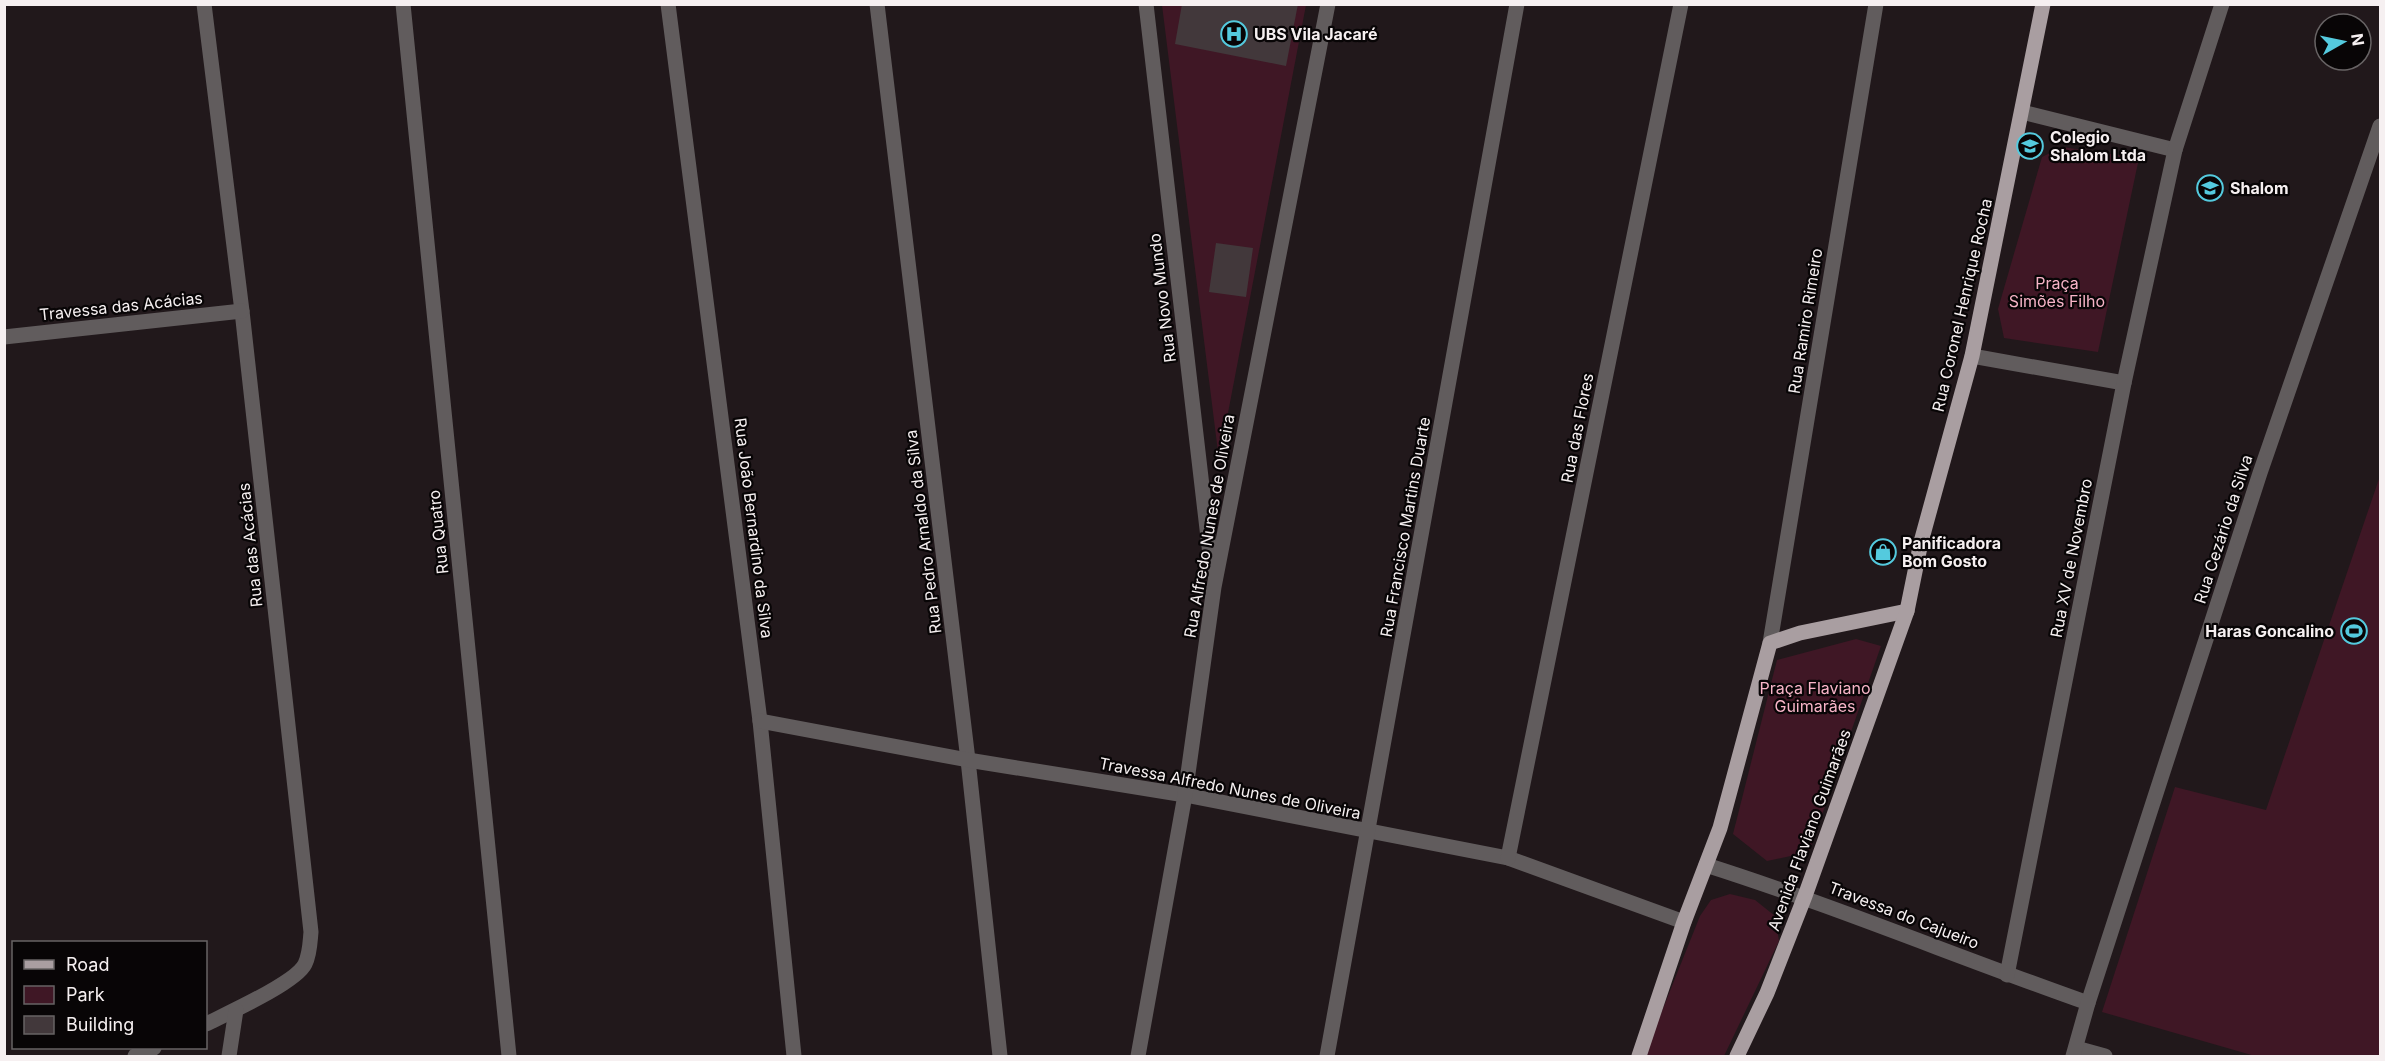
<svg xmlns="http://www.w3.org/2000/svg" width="2385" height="1061" font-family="Inter,sans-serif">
<rect width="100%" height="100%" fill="#21181b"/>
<g fill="#3f1725">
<path d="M1162 5H1306L1219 460Z"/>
<path d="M2062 147 2139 158 2098 352 2004 338 1998 309 2042 157Z"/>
<path d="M2380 476V1056H2255L2102 1012 2175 787 2266 810Z"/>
<path d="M1856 639 1881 646 1809 852 1767 861 1733 834 1777 660Z"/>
<path d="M1730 894 1755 900 1775 916 1779 941 1724 1056H1644L1700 916 1711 900Z"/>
</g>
<g fill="#42383b">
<path d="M1182 4H1298L1286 66 1175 44Z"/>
<path d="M1216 243 1253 248 1246 297 1209 292Z"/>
</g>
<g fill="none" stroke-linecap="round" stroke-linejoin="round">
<g stroke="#615c5d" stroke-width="15">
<path d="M204 4 242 311 311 932C310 942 310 954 305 964 296 983 226 1014 206 1024"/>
<path d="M403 4 509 1056"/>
<path d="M668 4 760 721 794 1056"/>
<path d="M877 4 968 760 1000 1056"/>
<path d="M1146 4 1212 572"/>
<path d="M2022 112 2175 150"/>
<path d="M4 337 242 311"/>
<path d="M1972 356 2124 383"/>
<path d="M1770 643 1876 4"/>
<path d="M760 721 968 760 1185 795 1508 858 1684 922"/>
<path d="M1508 858 1681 4"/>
<path d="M1706 865C1835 906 1960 958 2088 1003"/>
<path d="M2007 975 2124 383 2175 150 2222 4"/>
<path d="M2076 1048 2105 1056"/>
<path d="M135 1056 154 1048"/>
<path d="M229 1056 236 1010"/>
<path d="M1138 1056 1185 795 1214 587 1328 4"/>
<path d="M1327 1056 1517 4"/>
<path d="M2073 1056 2088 1003 2260 473 2380 126"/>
</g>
<g stroke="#a99ea1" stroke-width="15">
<path d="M1639 1056 1684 922 1720 828 1770 643 1800 633 1907 611"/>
<path d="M1737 1056 1767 993 1805 896 1907 611 1921 542 1972 356 2043 4"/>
</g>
</g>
<defs>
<g id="hospital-ring" transform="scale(1.35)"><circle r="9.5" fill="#080506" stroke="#54cade" stroke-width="1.5"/><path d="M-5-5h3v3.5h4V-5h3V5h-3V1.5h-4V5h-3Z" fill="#54cade"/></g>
<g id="school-ring" transform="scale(1.35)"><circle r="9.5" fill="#080506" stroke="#54cade" stroke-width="1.5"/><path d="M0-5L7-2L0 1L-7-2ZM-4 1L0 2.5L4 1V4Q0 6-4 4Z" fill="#54cade"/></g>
<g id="shop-ring" transform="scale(1.35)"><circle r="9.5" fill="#080506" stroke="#54cade" stroke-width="1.5"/><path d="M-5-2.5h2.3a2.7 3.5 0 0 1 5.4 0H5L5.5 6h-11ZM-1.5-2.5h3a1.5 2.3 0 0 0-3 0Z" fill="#54cade"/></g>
<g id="stadium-ring" transform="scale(1.35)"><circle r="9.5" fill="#080506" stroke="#54cade" stroke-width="1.5"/><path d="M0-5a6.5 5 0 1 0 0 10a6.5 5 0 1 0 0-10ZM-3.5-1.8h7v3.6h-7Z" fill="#54cade"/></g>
</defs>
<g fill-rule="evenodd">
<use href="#hospital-ring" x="1234" y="34"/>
<use href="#school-ring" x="2030" y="146"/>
<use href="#school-ring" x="2210" y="188"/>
<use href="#shop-ring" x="1883" y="552"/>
<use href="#stadium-ring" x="2354" y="631"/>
</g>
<g text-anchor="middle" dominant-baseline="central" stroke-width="4.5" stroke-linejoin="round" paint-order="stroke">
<g font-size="16" font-weight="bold" fill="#f6f0f1" stroke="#080506" text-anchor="start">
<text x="1254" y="34">UBS Vila Jacaré</text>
<text x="2050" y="137">Colegio<tspan x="2050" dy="18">Shalom Ltda</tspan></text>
<text x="2230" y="188">Shalom</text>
<text x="1902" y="543">Panificadora<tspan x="1902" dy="18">Bom Gosto</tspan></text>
<text x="2334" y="631" text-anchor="end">Haras Goncalino</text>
</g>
<g font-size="16" fill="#f7b4c7" stroke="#080506">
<text x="2057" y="283">Praça<tspan x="2057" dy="18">Simões Filho</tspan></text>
<text x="1815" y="688">Praça Flaviano<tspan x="1815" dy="18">Guimarães</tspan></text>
</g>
<g font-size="16" fill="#f6f0f1" stroke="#080506">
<text transform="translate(1162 298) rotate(-97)">Rua Novo Mundo</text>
<text transform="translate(1962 305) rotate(-77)">Rua Coronel Henrique Rocha</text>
<text transform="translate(121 306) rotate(-6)">Travessa das Acácias</text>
<text transform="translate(1805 321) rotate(-81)">Rua Ramiro Rimeiro</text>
<text transform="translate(1577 428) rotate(-79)">Rua das Flores</text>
<text transform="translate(1209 526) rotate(-80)">Rua Alfredo Nunes de Oliveira</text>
<text transform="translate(1405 527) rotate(-80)">Rua Francisco Martins Duarte</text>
<text transform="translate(754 528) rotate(83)">Rua João Bernardino da Silva</text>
<text transform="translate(2223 529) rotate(-72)">Rua Cezário da Silva</text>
<text transform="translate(438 532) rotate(-96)">Rua Quatro</text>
<text transform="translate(923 532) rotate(-97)">Rua Pedro Arnaldo da Silva</text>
<text transform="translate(250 545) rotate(-96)">Rua das Acácias</text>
<text transform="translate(2071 558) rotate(-79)">Rua XV de Novembro</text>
<text transform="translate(1230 788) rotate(11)">Travessa Alfredo Nunes de Oliveira</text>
<text transform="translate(1809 830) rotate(-70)">Avenida Flaviano Guimarães</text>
<text transform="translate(1904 915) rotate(21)">Travessa do Cajueiro</text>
</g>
</g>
<rect width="2385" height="1061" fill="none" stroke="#f6f0f1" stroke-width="12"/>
<rect x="12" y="941" width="195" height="108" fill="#080506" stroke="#676364" stroke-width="1.5"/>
<rect x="24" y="960" width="30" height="9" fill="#a99ea1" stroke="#676364" stroke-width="1.5"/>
<text x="66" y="971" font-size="18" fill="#f6f0f1">Road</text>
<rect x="24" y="986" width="30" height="18" fill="#3f1725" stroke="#676364" stroke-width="1.5"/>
<text x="66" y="1001" font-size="18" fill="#f6f0f1">Park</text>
<rect x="24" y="1016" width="30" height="18" fill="#42383b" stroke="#676364" stroke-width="1.5"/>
<text x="66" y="1031" font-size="18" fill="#f6f0f1">Building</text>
<g transform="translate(2343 42) rotate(81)"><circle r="28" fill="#080506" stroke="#676364" stroke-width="1.5"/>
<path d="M0-4.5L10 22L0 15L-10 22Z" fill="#54cade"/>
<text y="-9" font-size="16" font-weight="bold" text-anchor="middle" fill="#f6f0f1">N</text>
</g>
</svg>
